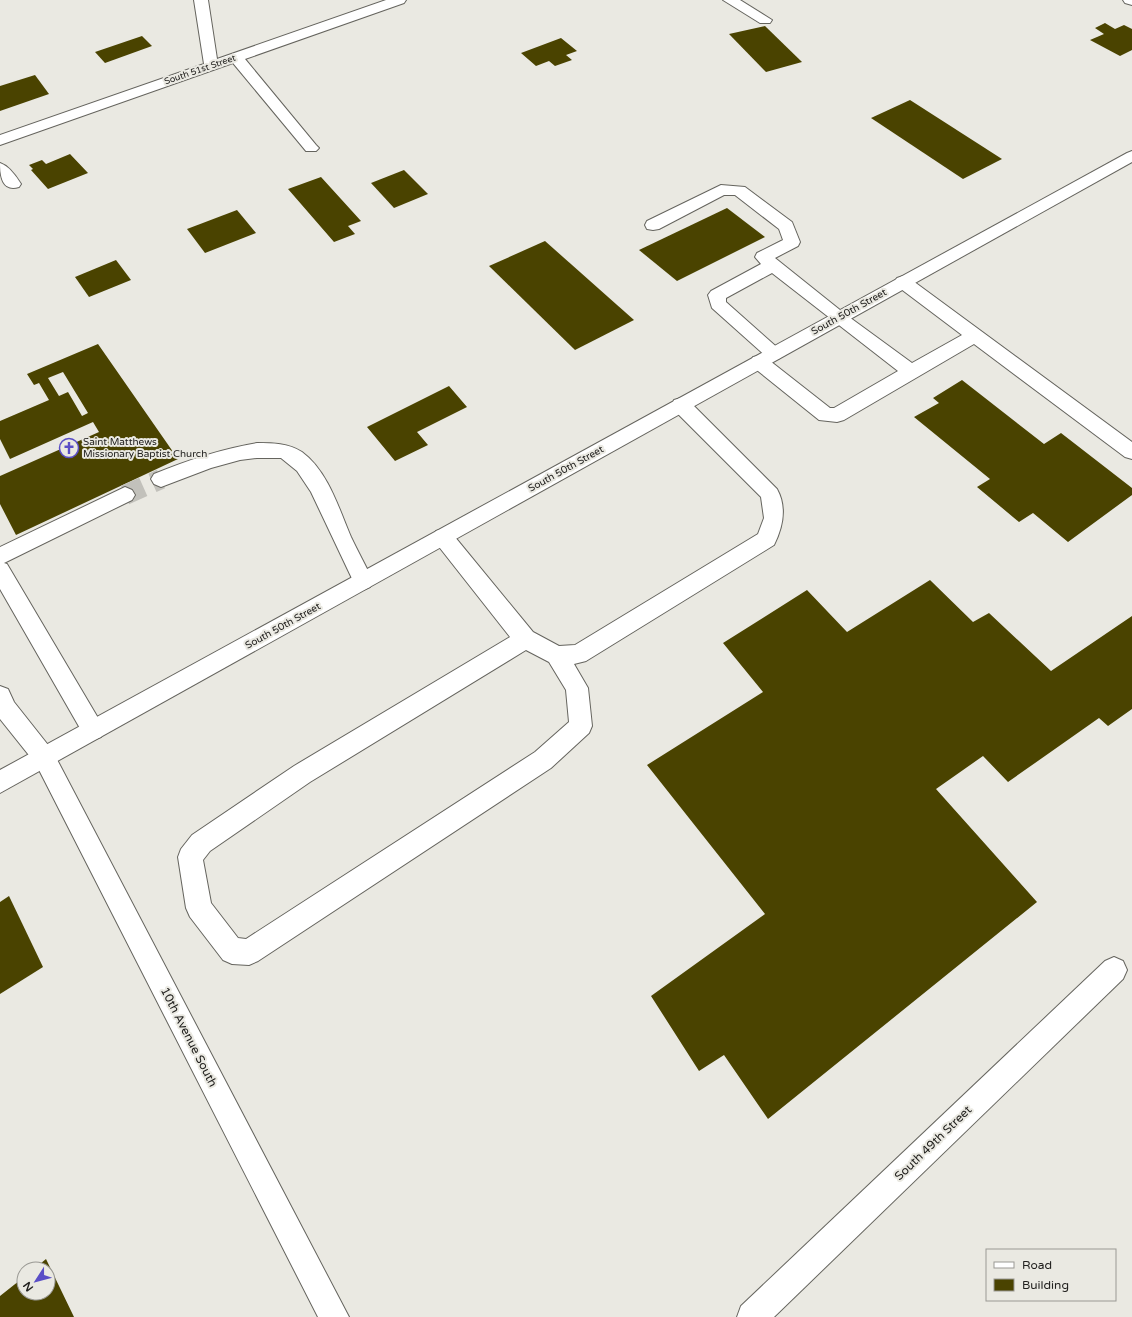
<svg xmlns="http://www.w3.org/2000/svg" width="1132" height="1317" font-family="'Varela Round',sans-serif">
<rect width="100%" height="100%" fill="#eae9e2"/>
<g fill="#4a4300" fill-rule="evenodd">
<path d="M1105 23 1115 29 1124 25 1132 29V50L1120 56 1090 40 1104 34 1095 28Z"/>
<path d="M765 26 802 62 766 72 729 34Z"/>
<path d="M142 36 152 46 105 63 95 52Z"/>
<path d="M561 38 577 51 566 55 572 60 555 66 549 61 536 66 521 53Z"/>
<path d="M35 75 49 94 0 111V86Z"/>
<path d="M910 100 1002 159 963 179 871 118Z"/>
<path d="M70 154 88 173 48 189 31 170 33 169 29 165 42 160 46 164Z"/>
<path d="M404 170 428 194 394 208 371 183Z"/>
<path d="M321 177 361 221 348 226 355 234 334 242 288 189Z"/>
<path d="M727 208 765 237 677 281 639 250Z"/>
<path d="M237 210 256 233 205 253 187 229Z"/>
<path d="M545 241 634 320 575 350 489 266Z"/>
<path d="M116 260 131 280 89 297 75 277Z"/>
<path d="M98 344 178 459 16 535 0 504V476L99 432 93 422 10 459 0 439V421L49 400 39 383 34 385 27 374ZM63 372 88 413 82 416 68 392 59 396 48 378Z"/>
<path d="M962 380 1044 444 1061 433 1132 488V495L1068 542 1033 513 1019 522 977 487 990 479 914 417 939 403 933 398Z"/>
<path d="M449 386 467 407 417 432 428 445 395 461 367 427Z"/>
<path d="M930 580 973 622 989 613 1051 671 1132 616V709L1108 726 1099 718 1008 782 983 756 936 789 1037 902 768 1119 724 1055 699 1071 651 996 765 914 647 765 763 692 723 643 807 590 847 632Z"/>
<path d="M9 896 43 967 0 994V902Z"/>
<path d="M46 1259 74 1317H0V1296L24 1277V1293H48V1269H34Z"/>
</g>
<g fill="none" stroke-linecap="round" stroke-linejoin="round">
<path stroke="#c2c1bb" stroke-width="20" stroke-dasharray="20 10" stroke-linecap="butt" d="M125 495 161 479"/>
<g stroke="#65645e" stroke-width="2">
<g id="minor">
<path d="M194 0H208L217 59 386 0H406L404 3 245 59 316 145 319 148 316 151H306L233 63 0 145V135L204 64Z"/>
<path d="M723 0H740L772 20 770 23H760Z"/>
<path d="M1123 0H1132V5L1125 3Z"/>
<path d="M0 163C9 166 16 176 21 184L19 187C2 192 0 176 0 163Z"/>
<path d="M721 185 745 187 792 222 800 242 798 246 775 258 845 314 912 363 962 335 897 286 894 282 897 278 903 276 909 278 1132 442V459L1125 457 974 344 844 420 837 422 819 420 753 367 750 362 753 357 759 356 765 357 830 408H834L898 371 772 273 726 298V302L780 350 783 354 780 358 774 360 768 358 712 308 708 295 711 291 761 264 755 257 757 253 783 240 779 229 735 195H724L659 229 653 230 647 229 645 225 647 221Z"/>
<path d="M681 398 688 400 777 489C787 507 783 527 774 545L586 661 574 664 588 688 592 726 589 733 551 768 258 961 249 965 232 964 223 960 190 917 186 908 178 857 181 849 192 835 294 766 510 637 436 543 433 537 436 531 443 529 450 531 533 632 559 646 575 645 758 534 764 518 761 497 674 410 672 405 674 400ZM526 650 549 662 566 690 569 722 535 752 246 939 238 938 211 903 203 860 210 851 310 782Z"/>
<path d="M257 443C273 443 288 443 302 452 328 471 339 509 351 537 358 552 366 566 373 581L370 587 363 590 356 587 311 492 297 471 281 458H257L240 460 211 468 161 487 154 484 151 479 154 474C188 460 221 449 257 443Z"/>
<path d="M125 487 132 490 135 495 132 500 4 563 7 564 101 723 104 730 101 737 93 740 85 737 0 589V547Z"/>
<path d="M0 686 8 689 14 702 52 750 349 1317H318L36 764 0 719Z"/>
<path d="M1114 957 1123 961 1127 970 1123 979 774 1317H737L741 1306 1105 961Z"/>
</g>
</g>
<g stroke="#65645e" stroke-width="2">
<path id="major" d="M1132 151V162L0 793V770L1127 153Z"/>
</g>
<use href="#minor" fill="#fff" fill-rule="evenodd"/>
<use href="#major" fill="#fff" fill-rule="evenodd"/>
</g>
<defs>
<g id="church-ring" transform="scale(1)"><circle r="9.5" fill="#eae9e2" stroke="#5a4ec6" stroke-width="1.5"/><path d="M-1.2-6h2.4v3.5h3.3v2.4h-3.3V6h-2.4V-.1h-3.3v-2.4h3.3Z" fill="#5a4ec6"/></g>
</defs>
<g fill-rule="evenodd">
<use href="#church-ring" x="69" y="448"/>
</g>
<g text-anchor="middle" dominant-baseline="central" stroke-width="4" stroke-linejoin="round" paint-order="stroke">
<g font-size="9" fill="#22211f" stroke="#eae9e2">
<text transform="translate(200 70) rotate(-19)">South 51st Street</text>
</g>
<g font-size="10" fill="#22211f" stroke="#eae9e2">
<text transform="translate(849 312) rotate(-29)">South 50th Street</text>
<text transform="translate(566 469) rotate(-29)">South 50th Street</text>
<text transform="translate(283 626) rotate(-29)">South 50th Street</text>
</g>
<g font-size="10" fill="#22211f" stroke="#eae9e2" text-anchor="start">
<text x="83" y="442">Saint Matthews<tspan x="83" dy="12">Missionary Baptist Church</tspan></text>
</g>
<g font-size="12" fill="#22211f" stroke="#eae9e2">
<text transform="translate(189 1037) rotate(63)">10th Avenue South</text>
<text transform="translate(933 1143) rotate(-44)">South 49th Street</text>
</g>
</g>
<rect x="986" y="1249" width="130" height="52" fill="#eae9e2" stroke="#9a9994"/>
<rect x="994" y="1262" width="20" height="6" fill="#ffffff" stroke="#9a9994"/>
<text x="1022" y="1269" font-size="12" fill="#22211f">Road</text>
<rect x="994" y="1279" width="20" height="12" fill="#4a4300" stroke="#9a9994"/>
<text x="1022" y="1289" font-size="12" fill="#22211f">Building</text>
<g transform="translate(36 1281) rotate(234)"><circle r="19" fill="#eae9e2" stroke="#9a9994"/>
<path d="M0-3L7 15L0 10L-7 15Z" fill="#5a4ec6"/>
<text y="-6" font-size="11" font-weight="bold" text-anchor="middle" fill="#22211f">N</text>
</g>
</svg>
